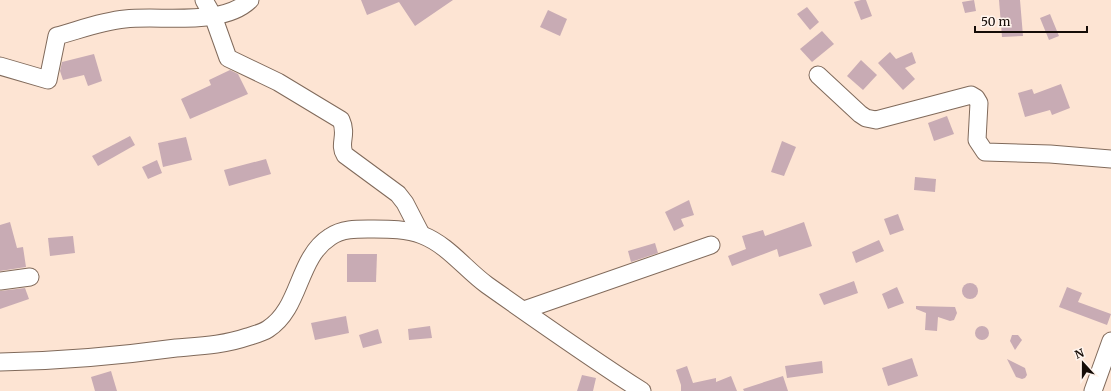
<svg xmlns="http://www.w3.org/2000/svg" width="1111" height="391" font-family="Merriweather,serif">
<rect width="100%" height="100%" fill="#fde4d3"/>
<g fill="#c8abb4">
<path d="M361 0H453L415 26 399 2 367 15Z"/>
<path d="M861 0H866L872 16 861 20 854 2Z"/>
<path d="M974 0 976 11 965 13 962 2Z"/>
<path d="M999 0H1020L1023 36 1002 37Z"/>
<path d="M807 7 819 22 810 30 797 14Z"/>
<path d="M548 10 567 19 560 36 540 27Z"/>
<path d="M1050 14 1059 36 1049 40 1040 18Z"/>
<path d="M822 31 834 44 812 62 800 49Z"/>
<path d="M890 52 896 59 912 52 916 63 905 68 915 79 903 90 878 63Z"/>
<path d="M94 54 102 81 88 86 84 75 63 80 60 71 62 62Z"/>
<path d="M861 60 877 75 863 90 847 76Z"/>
<path d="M230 70 238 74 248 94 190 119 181 99 211 85 209 80Z"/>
<path d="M1061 84 1070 108 1052 115 1050 110 1025 117 1018 93 1032 89 1034 94Z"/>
<path d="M947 116 954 134 934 141 928 123Z"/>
<path d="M130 136 135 145 98 166 92 156Z"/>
<path d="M186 137 192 160 163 167 158 143Z"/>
<path d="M782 141 796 147 784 176 771 172Z"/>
<path d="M266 159 271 174 229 186 224 170Z"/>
<path d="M157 160 162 173 148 179 142 167Z"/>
<path d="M915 177 936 179 935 192 914 190Z"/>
<path d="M689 200 694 215 681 219 684 226 674 231 665 212Z"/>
<path d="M898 214 904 230 890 235 884 219Z"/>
<path d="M10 222 17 248 23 247 26 267 0 271V225Z"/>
<path d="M804 222 812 246 779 257 777 249 732 266 728 256 746 249 742 236 763 230 765 236Z"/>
<path d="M73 236 75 253 50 256 48 238Z"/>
<path d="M879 240 884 251 856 263 852 252Z"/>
<path d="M655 243 658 253 631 262 628 251Z"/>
<path d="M347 254H377L376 282H347Z"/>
<path d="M854 281 858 293 824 305 819 294Z"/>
<circle cx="970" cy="291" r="8"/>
<path d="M897 287 904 303 888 309 882 294Z"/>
<path d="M1067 287 1082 293 1078 302 1111 314 1107 325 1059 307Z"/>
<path d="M25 288 29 299 0 309V291Z"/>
<path d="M916 306 955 307 957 313 954 320 950 321 938 317 937 331 925 330 926 313 916 309Z"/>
<path d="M346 316 349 333 315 340 311 323Z"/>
<circle cx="982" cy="333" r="7"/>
<path d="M430 326 432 338 409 340 408 329Z"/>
<path d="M378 329 382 343 363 348 359 335Z"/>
<path d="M1012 335H1018L1022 340 1015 350 1010 341Z"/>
<path d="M912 358 918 376 888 386 882 368Z"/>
<path d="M1007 359 1025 368 1027 375 1025 378 1022 379 1016 377Z"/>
<path d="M822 361 823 373 787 378 785 366Z"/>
<path d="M687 366 693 383 716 378V382L731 376 737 391H681V385L676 370Z"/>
<path d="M111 371 117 391H95L91 377Z"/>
<path d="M582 375 596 378 593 391H577Z"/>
<path d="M783 376 788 391H744L743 389Z"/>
</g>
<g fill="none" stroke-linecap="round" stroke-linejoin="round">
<g stroke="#806a5b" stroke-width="19">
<g id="street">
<path d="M204 0 213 16 228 58 278 82 341 120C348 135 338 144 345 155L398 194 405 203 421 234"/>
<path d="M0 66 48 80 57 36C79 30 102 21 125 19 162 15 222 27 250 0"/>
<path d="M818 75 860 114 866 118 876 120 971 95 976 98 979 103 977 140 985 152 1050 154 1111 159"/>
<path d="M0 281 30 277"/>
<path d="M524 310 711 245"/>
<path d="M0 362C59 361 118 356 176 348 199 346 224 345 247 337 253 335 262 333 268 329 301 308 297 258 330 237 343 228 359 229 374 229 389 229 407 229 422 235 448 245 465 269 487 285 538 321 589 357 642 391"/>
<path d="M1093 391 1111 341"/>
</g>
</g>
<use href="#street" stroke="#fff" stroke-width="17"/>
</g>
<g transform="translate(1083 363) rotate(339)" stroke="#fff4ed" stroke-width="3" paint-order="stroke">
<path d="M0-3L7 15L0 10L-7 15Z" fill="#150c07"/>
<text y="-6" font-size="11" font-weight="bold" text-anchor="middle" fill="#150c07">N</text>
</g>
<path d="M975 26v6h112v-6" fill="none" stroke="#150c07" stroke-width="2"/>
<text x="981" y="26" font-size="12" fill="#150c07" stroke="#fff4ed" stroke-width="3" paint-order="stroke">50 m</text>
</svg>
